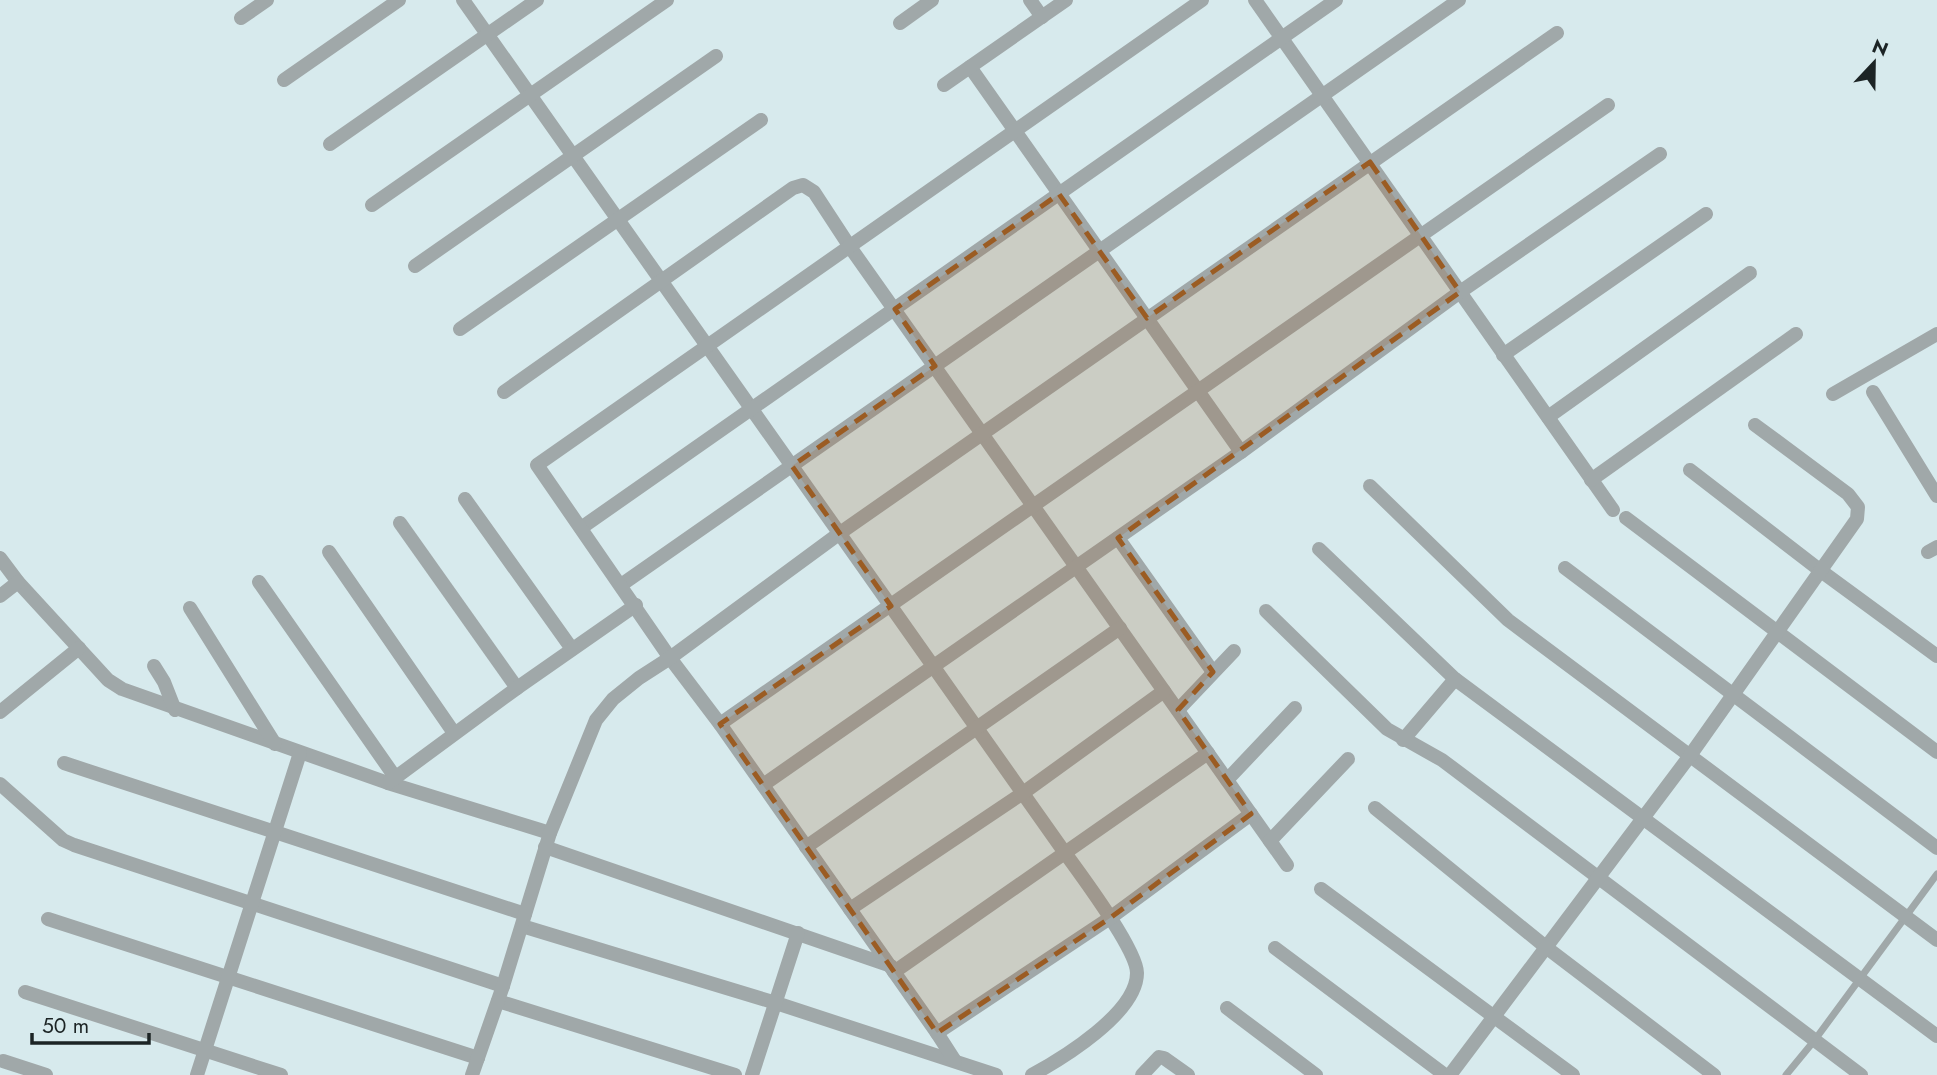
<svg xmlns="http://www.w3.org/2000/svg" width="1937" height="1075" font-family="Jost,sans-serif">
<rect width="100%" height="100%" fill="#d7eaed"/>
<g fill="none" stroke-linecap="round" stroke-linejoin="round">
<path stroke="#a0a8a9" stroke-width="7" d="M1786 1075 1814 1041 1937 874"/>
<g stroke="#a0a8a9" stroke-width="14">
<path d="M463 0 1065 853C1081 875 1137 950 1137 973 1137 1013 1063 1058 1032 1075"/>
<path d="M1030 0 1042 17"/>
<path d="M1255 0 1613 510"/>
<path d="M241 18 267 0"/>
<path d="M900 23 932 0"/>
<path d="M970 67 1241 452"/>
<path d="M284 80 399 0"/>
<path d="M944 85 1066 0"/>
<path d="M330 144 537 0"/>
<path d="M372 205 667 0"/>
<path d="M415 266 716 56"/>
<path d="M460 329 761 120"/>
<path d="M1503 355 1706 214"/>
<path d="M504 392 793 188 803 185 814 192 850 247 1287 865"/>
<path d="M1873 392 1937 496"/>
<path d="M1833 394 1937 334"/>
<path d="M1548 417 1750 273"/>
<path d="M1690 470 1821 571 1937 656"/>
<path d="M1591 480 1796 334"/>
<path d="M1370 486 1508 620 1937 940"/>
<path d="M465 499 572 649"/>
<path d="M1626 518 1937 752"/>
<path d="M400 523 517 688"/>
<path d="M581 528 1336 0"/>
<path d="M1118 538 1213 672"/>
<path d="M1319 549 1455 679 1937 1036"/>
<path d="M329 552 454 733"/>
<path d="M1928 552 1937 547"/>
<path d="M0 558 18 582 97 668 108 680 122 689 388 783 550 833"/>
<path d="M1565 568 1937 848"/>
<path d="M259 582 395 777"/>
<path d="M621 585 1459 0"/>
<path d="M0 596 18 582"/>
<path d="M190 608 275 744"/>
<path d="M1266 611 1387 729 1442 760 1861 1075"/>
<path d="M154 666 164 682 175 710"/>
<path d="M1178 710 1234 651"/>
<path d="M0 712 79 648"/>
<path d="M720 724 1608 105"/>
<path d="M1403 740 1455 679"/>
<path d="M64 763 525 914"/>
<path d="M1227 780 1295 708"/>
<path d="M388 783 517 688 636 605"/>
<path d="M0 784 63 840 74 845 503 986"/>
<path d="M763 785 1241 452 1460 292 1660 154"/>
<path d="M1375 808 1547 948 1714 1075"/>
<path d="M1270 841 1348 759"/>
<path d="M545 847 891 966"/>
<path d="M806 847 1120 628"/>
<path d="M1321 889 1573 1075"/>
<path d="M850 909 1023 793 1164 691"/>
<path d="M48 919 478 1058"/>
<path d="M522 926 776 1003 996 1075"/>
<path d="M1275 948 1445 1075"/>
<path d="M894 972 1208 753"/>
<path d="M25 992 281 1075"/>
<path d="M498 1001 735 1075"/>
<path d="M1227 1008 1316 1075"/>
<path d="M937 1033 1110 918 1251 814"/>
<path d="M3 1061 46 1075"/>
<path d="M955 1061 937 1033 720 724 670 658 537 465 1202 0"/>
<path d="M197 1075 300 753"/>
<path d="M472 1075 503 986 550 833 596 720 613 699 639 678 670 658 840 533 1557 33"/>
<path d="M752 1075 798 933"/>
<path d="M1142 1075 1159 1057 1164 1058 1188 1075"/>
<path d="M1450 1075 1689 757 1857 519 1858 507 1848 494 1755 425"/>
</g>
</g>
<path fill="#9b5c23" fill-opacity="0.2" stroke="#9b5c23" stroke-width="5" stroke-dasharray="14 9" stroke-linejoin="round" d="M1370 162 1460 292 1118 538 1213 672 1178 710 1251 814 1110 918 937 1033 720 724 891 606 792 466 935 366 895 309 1059 194 1147 318Z"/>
<g transform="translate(1874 63) rotate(22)" stroke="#d7eaed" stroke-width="5" paint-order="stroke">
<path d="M0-5L12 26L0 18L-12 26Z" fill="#1c2425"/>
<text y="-10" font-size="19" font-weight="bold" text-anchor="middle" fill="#1c2425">N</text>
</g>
<path d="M32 1033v10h117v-10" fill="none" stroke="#1c2425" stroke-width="3.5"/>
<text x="42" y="1033" font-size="21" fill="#1c2425" stroke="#d7eaed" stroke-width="5" paint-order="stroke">50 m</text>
</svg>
